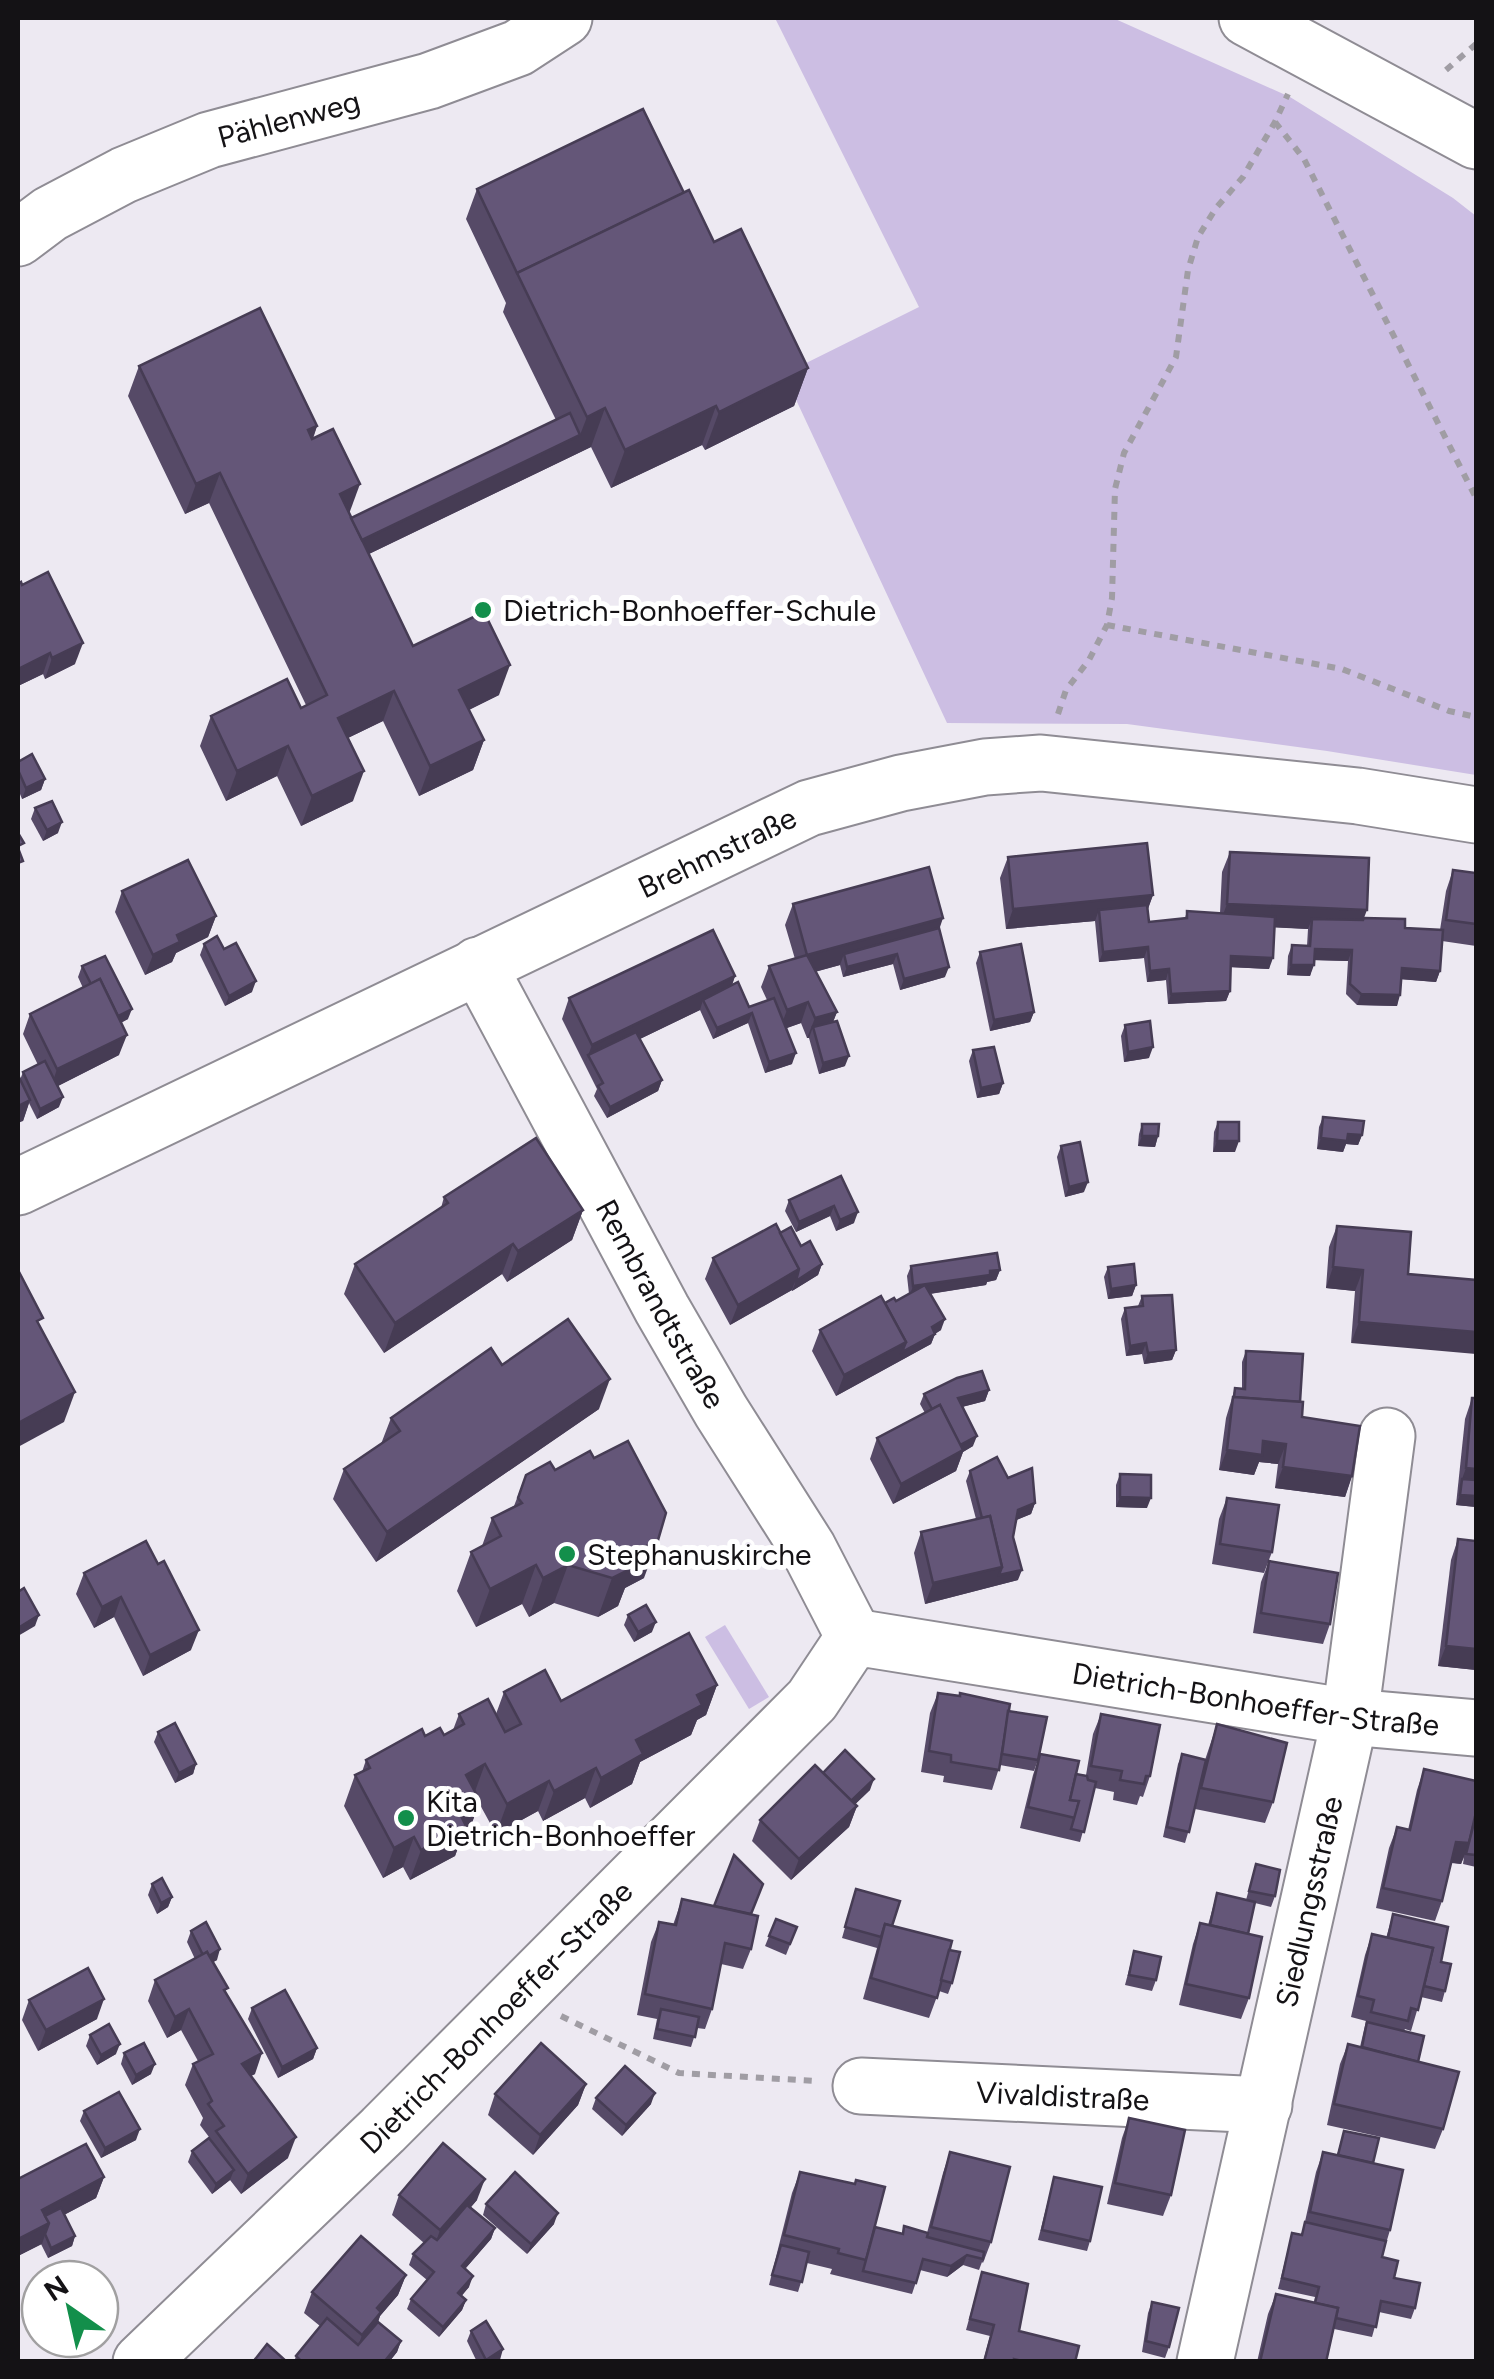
<svg xmlns="http://www.w3.org/2000/svg" width="1494" height="2379" font-family="Figtree,sans-serif">
<rect width="100%" height="100%" fill="#ede9f2"/>
<g fill="#ccbee3">
<path d="M775 18H1113L1290 97 1453 198 1476 216V775L1327 751 1127 724 947 723 784 374 919 307Z"/>
<path d="M725 1625 769 1697 749 1709 705 1637Z"/>
</g>
<g fill="none" stroke-linecap="round" stroke-linejoin="round">
<g stroke="#8f8c94" stroke-width="59">
<g id="minor">
<path d="M1247 18 1476 141"/>
<path id="s1" d="M18 238 50 214 124 175 209 140 429 81 518 48 564 18"/>
<path id="s2" d="M478 965 662 1309 721 1411 808 1548 854 1637"/>
<path id="s3" d="M18 1187 809 808 901 783 985 767 1041 763 1358 796 1476 815"/>
<path id="s4" d="M861 2086 1264 2105"/>
<path id="s5" d="M141 2362 383 2130 812 1700 854 1637 1350 1717 1476 1728"/>
<path id="s6" d="M1205 2362 1350 1717 1387 1436"/>
</g>
</g>
<g stroke="#a09da4" stroke-width="6" stroke-dasharray="8 8" stroke-linecap="butt">
<path d="M1446 70 1476 44"/>
<path d="M1275 122 1304 159 1476 498"/>
<path d="M1107 625 1342 669 1449 711 1476 717"/>
<path d="M1058 714 1066 690 1089 660 1107 625 1112 598 1115 489 1124 453 1176 357 1188 270 1198 237 1216 208 1243 177 1275 122 1288 94"/>
<path d="M561 2016 679 2073 816 2081"/>
</g>
<use href="#minor" stroke="#fff" stroke-width="55"/>
</g>
<g fill="#564a67">
<path d="M477 189 684 193 714 242 808 368 794 406 705 450 702 445 611 488 591 447 369 554 413 646 499 695 469 710 484 740 473 770 419 796 383 721 348 738 353 801 301 826 277 776 226 801 200 746 211 716 301 708 306 705 209 503 185 514 128 396 139 366 317 426 313 439 351 518 556 420 503 312 506 303 466 219Z"/>
<path d="M18 584 75 664 45 679 43 674 18 686Z"/>
<path d="M18 762 45 779 41 790 22 799 18 789Z"/>
<path d="M35 808 58 833 43 841 31 819Z"/>
<path d="M1230 852 1364 918 1405 928 1440 930 1446 891 1453 870 1476 873V946L1442 941 1440 971 1436 982 1401 979 1397 1006 1357 1005 1346 994 1348 961 1314 960 1310 976 1287 975 1288 956 1292 945 1307 946 1308 929 1275 927 1269 969 1231 967 1230 991 1226 1001 1168 1004 1166 980 1147 982 1144 958 1099 962 1095 921 1006 929 1000 878 1008 857 1153 895 1148 909 1149 922 1185 918 1187 911 1220 913 1222 872Z"/>
<path d="M122 891 216 916 208 937 176 953 172 962 145 975 115 912Z"/>
<path d="M793 904 939 930 945 977 900 990 893 964 843 977 840 965 815 972 837 1012 833 1022 845 1066 819 1074 809 1038H807L801 1023 786 1028 792 1064 765 1073 748 1023 713 1039 700 1010 640 1039 662 1080 658 1091 607 1118 594 1096 597 1089 562 1019 569 998 735 976 732 985 749 1007 767 1000 761 987 769 966 795 959 785 925Z"/>
<path d="M204 944 252 992 225 1006 200 955Z"/>
<path d="M980 952 1034 1012 1030 1022 990 1031 976 963Z"/>
<path d="M82 966 128 1019 121 1023 119 1055 58 1086 59 1107 37 1119 29 1103 23 1121 20 1080 23 1072 38 1065 23 1034 30 1014 83 988 78 977Z"/>
<path d="M1125 1025 1149 1058 1124 1062 1121 1036Z"/>
<path d="M973 1050 1003 1083 999 1094 977 1098 969 1061Z"/>
<path d="M1323 1117 1362 1135 1358 1145 1346 1144 1343 1152 1317 1149 1319 1127Z"/>
<path d="M1218 1122 1235 1152H1213L1214 1132Z"/>
<path d="M1142 1124 1158 1136 1155 1147 1138 1146 1139 1134Z"/>
<path d="M1061 1146 1084 1192 1065 1197 1057 1157Z"/>
<path d="M841 1176 854 1223 836 1231 830 1216 796 1232 785 1211 789 1200Z"/>
<path d="M444 1197 583 1210 572 1240 507 1282 502 1274 384 1353 344 1294 355 1264 441 1208Z"/>
<path d="M1337 1226 1411 1232 1351 1343 1355 1291 1326 1288 1329 1247Z"/>
<path d="M780 1233 801 1246 822 1264 818 1275 792 1291V1290L730 1325 705 1279 713 1258Z"/>
<path d="M911 1266 1000 1270 996 1280 987 1282 986 1285 930 1294 941 1330 935 1334 931 1344 836 1396 812 1351 820 1330 885 1303 896 1301 909 1294 907 1276Z"/>
<path d="M1108 1267 1136 1285 1132 1296 1108 1299 1104 1277Z"/>
<path d="M1142 1296 1176 1350 1172 1360 1144 1364 1142 1354 1126 1356 1121 1319 1125 1308 1138 1306Z"/>
<path d="M1246 1351 1300 1402 1302 1417 1352 1476 1345 1497 1275 1488 1278 1464 1259 1462 1254 1475 1219 1470 1226 1418 1235 1388 1242 1389V1362Z"/>
<path d="M502 1365 599 1409 376 1562 333 1499 344 1469 381 1444 391 1418Z"/>
<path d="M989 1390 985 1401 962 1407 973 1446 963 1452 956 1471 893 1504 870 1459 877 1438 925 1413 920 1404 924 1394Z"/>
<path d="M1472 1398H1476V1507L1456 1505 1465 1419Z"/>
<path d="M555 1470 644 1578 625 1588 618 1606 598 1617 554 1603 529 1617 522 1604 476 1627 457 1591 471 1552 482 1546 492 1518 514 1506 526 1475Z"/>
<path d="M970 1471 1008 1478 1035 1503 1031 1514 1016 1520 1013 1537 1018 1580 925 1604 914 1553 921 1532 976 1519 966 1481Z"/>
<path d="M1120 1474 1147 1508 1116 1507V1485Z"/>
<path d="M1227 1498 1272 1552 1264 1573 1212 1564 1219 1519Z"/>
<path d="M1458 1539 1476 1541V1670L1438 1666 1451 1560Z"/>
<path d="M146 1541 191 1650 143 1676 114 1617 94 1628 76 1594 84 1573Z"/>
<path d="M1269 1561 1330 1624 1323 1644 1253 1633 1261 1582Z"/>
<path d="M628 1615 652 1632 634 1642 624 1625Z"/>
<path d="M717 1685 706 1715 697 1720 691 1735 640 1762 632 1784 590 1808 585 1798 543 1821 538 1811 496 1834 479 1803 469 1831 463 1834 455 1856 410 1880 403 1867 383 1878 344 1806 355 1775 362 1772 366 1760 425 1736 444 1735 453 1730 459 1714H496L504 1692 561 1701Z"/>
<path d="M938 1693 959 1696 960 1693 1008 1711 1038 1760 1034 1771 1000 1765 992 1790 943 1782 944 1776 921 1772 930 1713Z"/>
<path d="M1101 1714 1150 1776 1143 1797 1140 1796 1137 1805 1113 1800 1114 1792 1095 1788 1080 1842 1020 1828 1033 1775 1040 1754 1076 1774 1086 1775 1093 1734Z"/>
<path d="M1217 1724 1273 1802 1265 1823 1195 1809 1185 1843 1163 1837 1178 1764 1182 1754 1205 1760Z"/>
<path d="M158 1732 196 1764 193 1774 175 1783 154 1742Z"/>
<path d="M1424 1769 1473 1827H1476V1867L1463 1864 1464 1857 1461 1864 1451 1863 1442 1901 1435 1921 1376 1908 1389 1848 1397 1827 1408 1830 1417 1790Z"/>
<path d="M823 1773 870 1790 855 1804 857 1806 849 1827 791 1880 752 1841 760 1820Z"/>
<path d="M1256 1864 1275 1896 1271 1907 1255 1903 1248 1934 1249 1998 1241 2019 1179 2005 1193 1944 1200 1923 1208 1925 1217 1893 1246 1900Z"/>
<path d="M152 1884 172 1897 168 1907 157 1914 148 1895Z"/>
<path d="M856 1889 892 1926 949 1950 952 1983 948 1994 939 1991 929 2018 863 1999 877 1948 842 1938Z"/>
<path d="M682 1899 752 1914 751 1949 743 1969 721 1964 712 2009 705 2029 697 2028 691 2047 653 2039 657 2019 637 2015 651 1942 659 1922 673 1925Z"/>
<path d="M1393 1914 1441 1962 1445 1991 1442 2002 1421 1997 1411 2031 1405 2029 1404 2031 1418 2062 1443 2129 1435 2149 1327 2125 1340 2064 1348 2044 1360 2047 1366 2021 1351 2017 1365 1955 1372 1934 1386 1938Z"/>
<path d="M776 1919 797 1927 786 1955 765 1946Z"/>
<path d="M191 1931 217 1960 213 1962 255 2074 250 2076 288 2158 241 2194 230 2180 212 2194 188 2162 192 2151 212 2141 200 2125 203 2118 185 2085 193 2064 198 2061 181 2030 167 2038 148 2001 155 1980 195 1959 187 1942Z"/>
<path d="M1134 1951 1156 1980 1152 1991 1125 1985Z"/>
<path d="M29 2000 97 2019 38 2051 22 2020Z"/>
<path d="M252 2008 317 2048 313 2059 278 2078 248 2019Z"/>
<path d="M90 2035 116 2054 97 2065 86 2046Z"/>
<path d="M124 2053 151 2074 132 2085 121 2064Z"/>
<path d="M586 2084 578 2105 533 2155 488 2115 495 2094Z"/>
<path d="M596 2098 651 2104 622 2136 592 2109Z"/>
<path d="M84 2111 136 2140 101 2158 80 2121Z"/>
<path d="M1129 2118 1171 2195 1163 2216 1107 2204 1122 2138Z"/>
<path d="M1344 2131 1373 2163 1390 2230 1382 2257 1394 2278 1415 2308 1411 2319 1379 2312 1372 2337 1334 2329 1326 2362H1257L1268 2314 1276 2294 1314 2302 1315 2297 1278 2289 1292 2233 1301 2235 1304 2226 1316 2172 1323 2152 1337 2155Z"/>
<path d="M950 2152 991 2242 983 2263 982 2262 979 2270 963 2265 947 2277 920 2270 912 2294 830 2274 832 2269 807 2263 798 2292 769 2285 792 2193 800 2172 875 2227 902 2234 904 2226 927 2233 943 2173Z"/>
<path d="M104 2177 96 2198 64 2215 75 2236 72 2246 48 2258 41 2244 18 2256V2179Z"/>
<path d="M1054 2177 1090 2241 1087 2251 1038 2240Z"/>
<path d="M399 2195 477 2200 471 2207 495 2228 491 2239 465 2269 469 2287 461 2296 466 2300 462 2310 439 2337 407 2309 411 2299 427 2280 409 2265 413 2254 424 2243 392 2215Z"/>
<path d="M486 2204 554 2224 527 2254 483 2215Z"/>
<path d="M982 2272 1019 2331 1075 2362H983L990 2336 966 2330Z"/>
<path d="M406 2275 398 2295 380 2316 378 2322 401 2341 397 2352 389 2362H294L296 2356 320 2326 304 2313 312 2292Z"/>
<path d="M1152 2302 1169 2347 1165 2358 1142 2352 1148 2313Z"/>
<path d="M471 2331 500 2360 497 2362H477L467 2341Z"/>
</g>
<g fill="#463c54">
<path d="M808 368 794 406 705 450 719 412Z"/>
<path d="M716 406 702 445 611 488 625 450Z"/>
<path d="M605 408 591 447 348 564 356 543 580 435 587 417Z"/>
<path d="M317 426 306 456 308 430Z"/>
<path d="M220 473 209 503 185 514 196 484Z"/>
<path d="M360 484 349 514 340 494Z"/>
<path d="M83 643 75 664 45 679 52 658Z"/>
<path d="M50 653 43 674 18 686V669Z"/>
<path d="M510 665 499 695 448 720 459 690Z"/>
<path d="M394 691 383 721 327 748 338 718Z"/>
<path d="M484 740 473 770 419 796 430 766Z"/>
<path d="M288 746 277 776 226 801 237 771Z"/>
<path d="M364 771 353 801 301 826 312 796Z"/>
<path d="M45 779 41 790 22 799 26 788Z"/>
<path d="M62 822 58 833 43 841 47 830Z"/>
<path d="M1153 895 1145 916 1099 910 1095 921 1006 929 1013 909Z"/>
<path d="M1227 904 1367 910 1359 931 1312 919 1308 929 1219 925Z"/>
<path d="M216 916 208 937 176 953 172 962 145 975 153 955 177 935Z"/>
<path d="M943 918 936 939 844 954 840 965 799 976 807 955Z"/>
<path d="M1148 947 1144 958 1099 962 1103 952Z"/>
<path d="M1315 949 1352 950 1348 961 1311 960Z"/>
<path d="M897 954 893 964 843 977 847 967Z"/>
<path d="M1231 956 1273 958 1269 969 1227 967Z"/>
<path d="M1291 965H1314L1310 976 1287 975Z"/>
<path d="M949 967 945 977 900 990 904 979Z"/>
<path d="M1402 968 1440 971 1436 982 1398 979Z"/>
<path d="M1169 969 1166 980 1147 982 1150 971Z"/>
<path d="M735 976 728 997 703 1000 700 1010 592 1062 588 1055 584 1066 592 1045Z"/>
<path d="M256 981 252 992 225 1006 229 996Z"/>
<path d="M1230 991 1226 1001 1168 1004 1171 994Z"/>
<path d="M1361 994 1400 995 1397 1006 1357 1005Z"/>
<path d="M808 1002 801 1023 779 1031 787 1010Z"/>
<path d="M132 1009 128 1019 107 1029 111 1019Z"/>
<path d="M837 1012 829 1032 813 1027 809 1038H807L815 1018Z"/>
<path d="M1034 1012 1030 1022 990 1031 994 1020Z"/>
<path d="M752 1013 748 1023 713 1039 717 1028Z"/>
<path d="M127 1035 119 1055 50 1090 57 1069Z"/>
<path d="M1153 1047 1149 1058 1124 1062 1128 1052Z"/>
<path d="M796 1053 792 1064 765 1073 769 1062Z"/>
<path d="M849 1056 845 1066 819 1074 823 1063Z"/>
<path d="M662 1080 658 1091 607 1118 610 1107Z"/>
<path d="M1003 1083 999 1094 977 1098 981 1088Z"/>
<path d="M63 1097 59 1107 37 1119 40 1109Z"/>
<path d="M30 1100 23 1121 18 1123V1106Z"/>
<path d="M1348 1134 1362 1135 1358 1145 1346 1144 1343 1152 1317 1149 1321 1138Z"/>
<path d="M1142 1136H1158L1155 1147 1138 1146Z"/>
<path d="M1217 1141H1239L1235 1152H1213Z"/>
<path d="M1088 1182 1084 1192 1065 1197 1069 1187Z"/>
<path d="M834 1206 830 1216 796 1232 799 1222Z"/>
<path d="M583 1210 572 1240 507 1282 518 1251Z"/>
<path d="M858 1212 854 1223 836 1231 840 1220Z"/>
<path d="M513 1244 502 1274 384 1353 395 1323Z"/>
<path d="M822 1264 818 1275 792 1291 796 1281Z"/>
<path d="M1333 1267 1363 1270 1355 1291 1326 1288Z"/>
<path d="M799 1269 792 1290 730 1325 738 1305Z"/>
<path d="M1000 1270 996 1280 987 1282 986 1285 909 1297 913 1286Z"/>
<path d="M1136 1285 1132 1296 1108 1299 1111 1289Z"/>
<path d="M945 1319 941 1330 928 1338 932 1327Z"/>
<path d="M1359 1322 1476 1332V1354L1351 1343Z"/>
<path d="M935 1334 931 1344 836 1396 844 1375 906 1342Z"/>
<path d="M1146 1343 1142 1354 1126 1356 1130 1346Z"/>
<path d="M1176 1350 1172 1360 1144 1364 1148 1353Z"/>
<path d="M610 1379 599 1409 376 1562 387 1532Z"/>
<path d="M989 1390 985 1401 954 1409 958 1398Z"/>
<path d="M75 1392 64 1422 18 1447V1423Z"/>
<path d="M977 1436 973 1446 963 1452 956 1471 893 1504 901 1484 954 1449Z"/>
<path d="M1263 1441 1286 1444 1278 1464 1259 1462 1254 1475 1219 1470 1227 1450Z"/>
<path d="M1283 1467 1352 1476 1345 1497 1275 1488Z"/>
<path d="M1466 1468 1476 1469V1491L1462 1479Z"/>
<path d="M1460 1495 1476 1496V1507L1456 1505Z"/>
<path d="M1120 1497 1151 1498 1147 1508 1116 1507Z"/>
<path d="M1035 1503 1031 1514 1014 1521 1018 1510Z"/>
<path d="M658 1540 644 1578 625 1588 618 1606 598 1617 612 1578 626 1556Z"/>
<path d="M536 1565 522 1604 476 1627 490 1589Z"/>
<path d="M568 1565 554 1603 529 1617 543 1578Z"/>
<path d="M1002 1567 1022 1570 1018 1580 925 1604 933 1583Z"/>
<path d="M121 1597 114 1617 94 1628 102 1607Z"/>
<path d="M39 1615 35 1626 18 1636V1628Z"/>
<path d="M656 1622 652 1632 634 1642 638 1632Z"/>
<path d="M199 1630 191 1650 143 1676 150 1655Z"/>
<path d="M1446 1646 1476 1649V1670L1438 1666Z"/>
<path d="M717 1685 706 1715 697 1720 691 1735 640 1762 632 1784 590 1808 601 1778 636 1740 697 1695Z"/>
<path d="M196 1764 193 1774 175 1783 179 1773Z"/>
<path d="M485 1764 474 1794 466 1775Z"/>
<path d="M596 1768 585 1798 543 1821 554 1791Z"/>
<path d="M874 1779 870 1790 841 1818 844 1808Z"/>
<path d="M549 1781 538 1811 496 1834 507 1804Z"/>
<path d="M480 1801 469 1831 463 1834 455 1856 410 1880 421 1850 459 1812Z"/>
<path d="M857 1806 849 1827 791 1880 799 1859Z"/>
<path d="M414 1837 403 1867 383 1878 394 1848Z"/>
<path d="M1456 1842 1469 1843 1461 1864 1448 1862Z"/>
<path d="M172 1897 168 1907 157 1914 161 1903Z"/>
<path d="M220 1949 217 1960 201 1969 204 1958Z"/>
<path d="M104 1999 97 2019 38 2051 46 2030Z"/>
<path d="M189 2009 181 2030 167 2038 175 2017Z"/>
<path d="M120 2044 116 2054 97 2065 101 2055Z"/>
<path d="M317 2048 313 2059 278 2078 282 2067Z"/>
<path d="M262 2053 255 2074 234 2085 242 2064Z"/>
<path d="M155 2064 151 2074 132 2085 136 2075Z"/>
<path d="M586 2084 578 2105 533 2155 540 2135Z"/>
<path d="M655 2093 651 2104 622 2136 626 2125Z"/>
<path d="M140 2129 136 2140 101 2158 105 2148Z"/>
<path d="M296 2137 288 2158 241 2194 248 2174Z"/>
<path d="M234 2170 230 2180 212 2194 216 2184Z"/>
<path d="M104 2177 96 2198 41 2227 42 2210Z"/>
<path d="M485 2179 477 2200 433 2251 440 2230Z"/>
<path d="M558 2213 554 2224 527 2254 531 2244Z"/>
<path d="M49 2223 42 2244 18 2256V2239Z"/>
<path d="M495 2228 491 2239 458 2277 462 2266Z"/>
<path d="M75 2236 72 2246 48 2258 51 2248Z"/>
<path d="M967 2255 963 2265 947 2277 951 2266Z"/>
<path d="M406 2275 398 2295 380 2316 374 2333 355 2356 362 2335 377 2308Z"/>
<path d="M473 2276 469 2287 455 2304 458 2293Z"/>
<path d="M466 2300 462 2310 439 2337 443 2327Z"/>
<path d="M401 2341 397 2352 389 2362H384Z"/>
<path d="M503 2349 500 2360 497 2362H485Z"/>
</g>
<g fill="#645678" stroke="#463c54" stroke-width="2.5">
<path d="M643 109 684 193 517 273 477 189Z"/>
<path d="M689 190 714 242 741 229 808 368 719 412 716 406 625 450 605 408 587 417 517 273Z"/>
<path d="M260 308 317 426 308 430 312 439 333 429 360 484 340 494 413 646 484 612 510 665 459 690 484 740 430 766 394 691 338 718 364 771 312 796 288 746 237 771 211 716 287 679 301 708 327 695 220 473 196 484 139 366Z"/>
<path d="M570 413 580 435 362 540 351 518Z"/>
<path d="M48 572 83 643 52 658 50 653 18 669V584L21 582 22 585Z"/>
<path d="M32 754 45 779 26 788 18 770V762Z"/>
<path d="M52 801 62 822 47 830 35 808Z"/>
<path d="M18 833 24 843 18 846Z"/>
<path d="M1147 843 1153 895 1013 909 1008 857Z"/>
<path d="M18 848 23 861 18 863Z"/>
<path d="M1230 852 1369 858 1367 910 1227 904Z"/>
<path d="M188 860 216 916 177 935 180 942 153 955 122 891Z"/>
<path d="M929 867 943 918 807 955 793 904Z"/>
<path d="M1453 870 1476 873V924L1446 920Z"/>
<path d="M1147 905 1149 922 1187 918V911L1275 917 1273 958 1231 956 1230 991 1171 994 1169 969 1150 971 1148 947 1103 952 1099 910Z"/>
<path d="M1364 918 1405 919V928L1443 930 1440 971 1402 968 1400 995 1361 994 1350 984 1352 950 1315 949 1314 965H1291L1292 945 1310 946 1312 919 1363 920Z"/>
<path d="M939 928 949 967 904 979 897 954 847 967 844 954Z"/>
<path d="M713 930 735 976 592 1045 569 998Z"/>
<path d="M217 936 224 949 236 943 256 981 229 996 204 944Z"/>
<path d="M1021 944 1034 1012 994 1020 980 952Z"/>
<path d="M807 955 837 1012 815 1018 808 1002 787 1010 769 966Z"/>
<path d="M105 956 132 1009 118 1016 100 979 91 984 82 966Z"/>
<path d="M100 979 127 1035 57 1069 30 1014Z"/>
<path d="M738 982 749 1007 774 998 796 1053 769 1062 752 1013 717 1028 703 1000Z"/>
<path d="M837 1021 849 1056 823 1063 813 1027Z"/>
<path d="M1150 1021 1153 1047 1128 1052 1125 1025Z"/>
<path d="M636 1032 662 1080 610 1107 598 1086 603 1083 588 1055Z"/>
<path d="M994 1047 1003 1083 981 1088 973 1050Z"/>
<path d="M45 1061 63 1097 40 1109 23 1072Z"/>
<path d="M18 1075 30 1100 18 1106Z"/>
<path d="M1323 1117 1364 1121 1362 1135 1348 1134 1347 1141 1321 1138Z"/>
<path d="M1218 1122H1239V1141H1217Z"/>
<path d="M1142 1124H1159L1158 1136H1142Z"/>
<path d="M536 1138 583 1210 518 1251 513 1244 395 1323 355 1264 448 1203 444 1197Z"/>
<path d="M1080 1142 1088 1182 1069 1187 1061 1146Z"/>
<path d="M841 1176 858 1212 840 1220 834 1206 799 1222 789 1200Z"/>
<path d="M776 1224 799 1269 738 1305 713 1258Z"/>
<path d="M1337 1226 1411 1232 1408 1274 1476 1280V1332L1359 1322 1363 1270 1333 1267Z"/>
<path d="M791 1227 801 1246 810 1241 822 1264 796 1281 799 1269 780 1233Z"/>
<path d="M997 1253 1000 1270 990 1271V1275L913 1286 911 1266Z"/>
<path d="M1134 1264 1136 1285 1111 1289 1108 1267Z"/>
<path d="M18 1270 43 1318 37 1321 75 1392 18 1423Z"/>
<path d="M925 1285 945 1319 932 1327 935 1334 902 1352 906 1342 885 1303 894 1298 896 1301Z"/>
<path d="M1172 1295 1176 1350 1148 1353 1146 1343 1130 1346 1125 1308 1143 1306 1142 1296Z"/>
<path d="M881 1296 906 1342 844 1375 820 1330Z"/>
<path d="M568 1319 610 1379 387 1532 344 1469 400 1431 391 1418 491 1348 502 1365Z"/>
<path d="M1246 1351 1303 1354 1300 1402 1234 1397 1235 1388 1245 1389Z"/>
<path d="M982 1371 989 1390 958 1398 977 1436 960 1445 940 1405 932 1409 924 1394 957 1378Z"/>
<path d="M1233 1397 1303 1402 1302 1417 1360 1426 1352 1476 1283 1467 1286 1444 1263 1441 1262 1455 1227 1450Z"/>
<path d="M1472 1398H1476V1469L1466 1468Z"/>
<path d="M940 1405 963 1450 901 1484 877 1438Z"/>
<path d="M628 1441 666 1513 658 1540 626 1556 632 1568 612 1578 568 1565 543 1578 536 1565 490 1589 471 1552 501 1536 492 1518 522 1503 518 1498 526 1475 550 1462 555 1470 590 1451 594 1458Z"/>
<path d="M997 1457 1008 1478 1032 1468 1035 1503 1018 1510 1013 1537 1022 1570 999 1575 1002 1567 990 1516 982 1518 970 1471Z"/>
<path d="M1120 1474 1151 1475V1498L1120 1497Z"/>
<path d="M1462 1479 1476 1480V1496L1460 1495Z"/>
<path d="M1227 1498 1279 1505 1272 1552 1220 1544Z"/>
<path d="M990 1516 1002 1567 933 1583 921 1532Z"/>
<path d="M1458 1539 1476 1541V1649L1446 1646Z"/>
<path d="M146 1541 158 1564 164 1561 199 1630 150 1655 121 1597 102 1607 84 1573Z"/>
<path d="M1269 1561 1338 1573 1330 1624 1261 1613Z"/>
<path d="M24 1588 39 1615 18 1628V1592Z"/>
<path d="M646 1605 656 1622 638 1632 628 1615Z"/>
<path d="M689 1633 717 1685 697 1695 702 1705 636 1740 643 1754 601 1778 596 1768 554 1791 549 1781 507 1804 485 1764 466 1775 480 1801 459 1812 466 1826 421 1850 414 1837 394 1848 355 1775 370 1768 366 1760 422 1729 425 1736 440 1728 444 1735 464 1724 459 1714 488 1699 505 1732 521 1724 504 1692 545 1670 561 1701Z"/>
<path d="M938 1693 960 1696V1693L1010 1704 999 1770 951 1762V1755L929 1751Z"/>
<path d="M1008 1711 1047 1717 1038 1760 1002 1754Z"/>
<path d="M1101 1714 1160 1725 1150 1776H1146L1144 1784 1120 1780 1122 1771 1091 1766Z"/>
<path d="M175 1723 196 1764 179 1773 158 1732Z"/>
<path d="M1217 1724 1287 1743 1273 1802 1201 1788Z"/>
<path d="M845 1750 874 1779 851 1801 823 1773Z"/>
<path d="M1040 1754 1079 1761 1070 1800 1079 1801 1075 1818 1028 1807Z"/>
<path d="M1182 1754 1206 1760 1189 1832 1167 1827Z"/>
<path d="M815 1765 857 1806 799 1859 760 1820Z"/>
<path d="M1424 1769 1476 1781V1812L1469 1843 1456 1842 1442 1901 1383 1888 1397 1827 1410 1830Z"/>
<path d="M1076 1774 1087 1776 1088 1780 1096 1782 1084 1832 1071 1829 1079 1801 1070 1800Z"/>
<path d="M1473 1827H1476V1855L1466 1854Z"/>
<path d="M734 1855 763 1884 751 1914 714 1906Z"/>
<path d="M1256 1864 1280 1870 1275 1896 1249 1891Z"/>
<path d="M162 1878 172 1897 161 1903 152 1884Z"/>
<path d="M856 1889 900 1901 892 1926 885 1924 881 1937 845 1927Z"/>
<path d="M1217 1893 1255 1902 1248 1934 1210 1925Z"/>
<path d="M682 1899 758 1916 751 1949 725 1943 712 2009 645 1994 659 1922 676 1925Z"/>
<path d="M1393 1914 1448 1927 1441 1962 1451 1964 1445 1991 1424 1986 1433 1948 1388 1938Z"/>
<path d="M776 1919 797 1927 790 1944 769 1936Z"/>
<path d="M206 1922 220 1949 209 1956 207 1952 203 1955 191 1931Z"/>
<path d="M1200 1923 1262 1937 1249 1998 1186 1984Z"/>
<path d="M885 1924 952 1941 937 1998 871 1978Z"/>
<path d="M1372 1934 1433 1948 1418 2010 1411 2008 1408 2021 1371 2012 1374 2000 1358 1996Z"/>
<path d="M949 1950 960 1952 952 1983 941 1980Z"/>
<path d="M1134 1951 1161 1957 1156 1980 1129 1975Z"/>
<path d="M207 1952 228 1988 224 1990 262 2053 242 2064 296 2137 248 2174 216 2131 224 2126 208 2104 212 2101 193 2064 213 2054 189 2009 175 2017 155 1980Z"/>
<path d="M88 1968 104 1999 46 2030 29 2000Z"/>
<path d="M285 1990 317 2048 282 2067 252 2008Z"/>
<path d="M661 2009 699 2017 695 2037 657 2029Z"/>
<path d="M1367 2022 1424 2036 1418 2062 1362 2047Z"/>
<path d="M109 2024 120 2044 101 2055 90 2035Z"/>
<path d="M144 2043 155 2064 136 2075 124 2053Z"/>
<path d="M541 2043 586 2084 540 2135 495 2094Z"/>
<path d="M1348 2044 1459 2072 1443 2129 1334 2104Z"/>
<path d="M625 2066 655 2093 626 2125 596 2098Z"/>
<path d="M119 2092 140 2129 105 2148 84 2111Z"/>
<path d="M1129 2118 1185 2130 1171 2195 1115 2183Z"/>
<path d="M1344 2131 1379 2138 1373 2163 1338 2155Z"/>
<path d="M209 2138 234 2170 216 2184 192 2151Z"/>
<path d="M443 2143 485 2179 440 2230 399 2195Z"/>
<path d="M86 2144 104 2177 42 2210 49 2223 18 2239V2179Z"/>
<path d="M950 2152 1010 2167 991 2242 931 2227Z"/>
<path d="M1323 2152 1403 2170 1390 2230 1310 2212Z"/>
<path d="M515 2172 558 2213 531 2244 486 2204Z"/>
<path d="M800 2172 855 2184 856 2180 885 2187 866 2260 838 2253 839 2249 784 2235Z"/>
<path d="M1054 2177 1102 2187 1090 2241 1042 2230Z"/>
<path d="M467 2205 495 2228 462 2266 473 2276 458 2293 466 2300 443 2327 411 2299 434 2272 413 2254 431 2236 437 2240Z"/>
<path d="M61 2208 75 2236 51 2248 45 2234 49 2223 45 2216Z"/>
<path d="M1305 2222 1386 2241 1382 2257 1398 2261 1394 2278 1420 2283 1415 2308 1381 2301 1376 2327 1336 2318 1338 2308 1315 2303 1319 2287 1282 2278 1292 2233 1302 2235Z"/>
<path d="M904 2226 928 2233 927 2237 984 2252 983 2259 967 2255 951 2266 923 2259 916 2283 863 2271 875 2227 903 2234Z"/>
<path d="M361 2236 406 2275 377 2308 381 2312 362 2335 312 2292Z"/>
<path d="M781 2245 809 2252 802 2282 772 2275Z"/>
<path d="M982 2272 1028 2284 1019 2331 1079 2346 1075 2362H1026L1014 2359V2362H984L994 2325 970 2319Z"/>
<path d="M1276 2294 1338 2308 1326 2362H1260Z"/>
<path d="M1152 2302 1179 2308 1169 2347 1146 2341Z"/>
<path d="M327 2318 358 2345 378 2322 401 2341 384 2362H302L296 2356Z"/>
<path d="M486 2321 503 2349 486 2360 471 2331Z"/>
<path d="M267 2344 287 2362H253Z"/>
</g>
<g fill="#138f4b" stroke="#fff" stroke-width="4">
<circle cx="483" cy="610" r="10"/>
<circle cx="567" cy="1554" r="10"/>
<circle cx="406" cy="1818" r="10"/>
</g>
<g text-anchor="middle" dominant-baseline="central" stroke-width="10" stroke-linejoin="round" paint-order="stroke">
<g font-size="30" fill="#141215" stroke="#fff">
<text stroke="none"><textPath href="#s1" startOffset="298">Pählenweg</textPath></text>
<text stroke="none"><textPath href="#s3" startOffset="775">Brehmstraße</textPath></text>
<text stroke="none"><textPath href="#s2" startOffset="385">Rembrandtstraße</textPath></text>
<text stroke="none"><textPath href="#s5" startOffset="1425">Dietrich-Bonhoeffer-Straße</textPath></text>
<text stroke="none"><textPath href="#s6" startOffset="472">Siedlungsstraße</textPath></text>
<text stroke="none"><textPath href="#s5" startOffset="495">Dietrich-Bonhoeffer-Straße</textPath></text>
<text stroke="none"><textPath href="#s4" startOffset="202">Vivaldistraße</textPath></text>
</g>
<g font-size="30" fill="#141215" stroke="#fff" text-anchor="start">
<text x="503" y="610">Dietrich-Bonhoeffer-Schule</text>
<text x="587" y="1554">Stephanuskirche</text>
<text x="426" y="1801">Kita<tspan x="426" dy="34">Dietrich-Bonhoeffer</tspan></text>
</g>
</g>
<rect width="1494" height="2379" fill="none" stroke="#141215" stroke-width="40"/>
<g transform="translate(70 2309) rotate(326)"><circle r="48" fill="#ffffff" stroke="#a1a0a1" stroke-width="2.5"/>
<path d="M0-8L18 38L0 25L-18 38Z" fill="#138f4b"/>
<text y="-15" font-size="28" font-weight="bold" text-anchor="middle" fill="#141215">N</text>
</g>
</svg>
